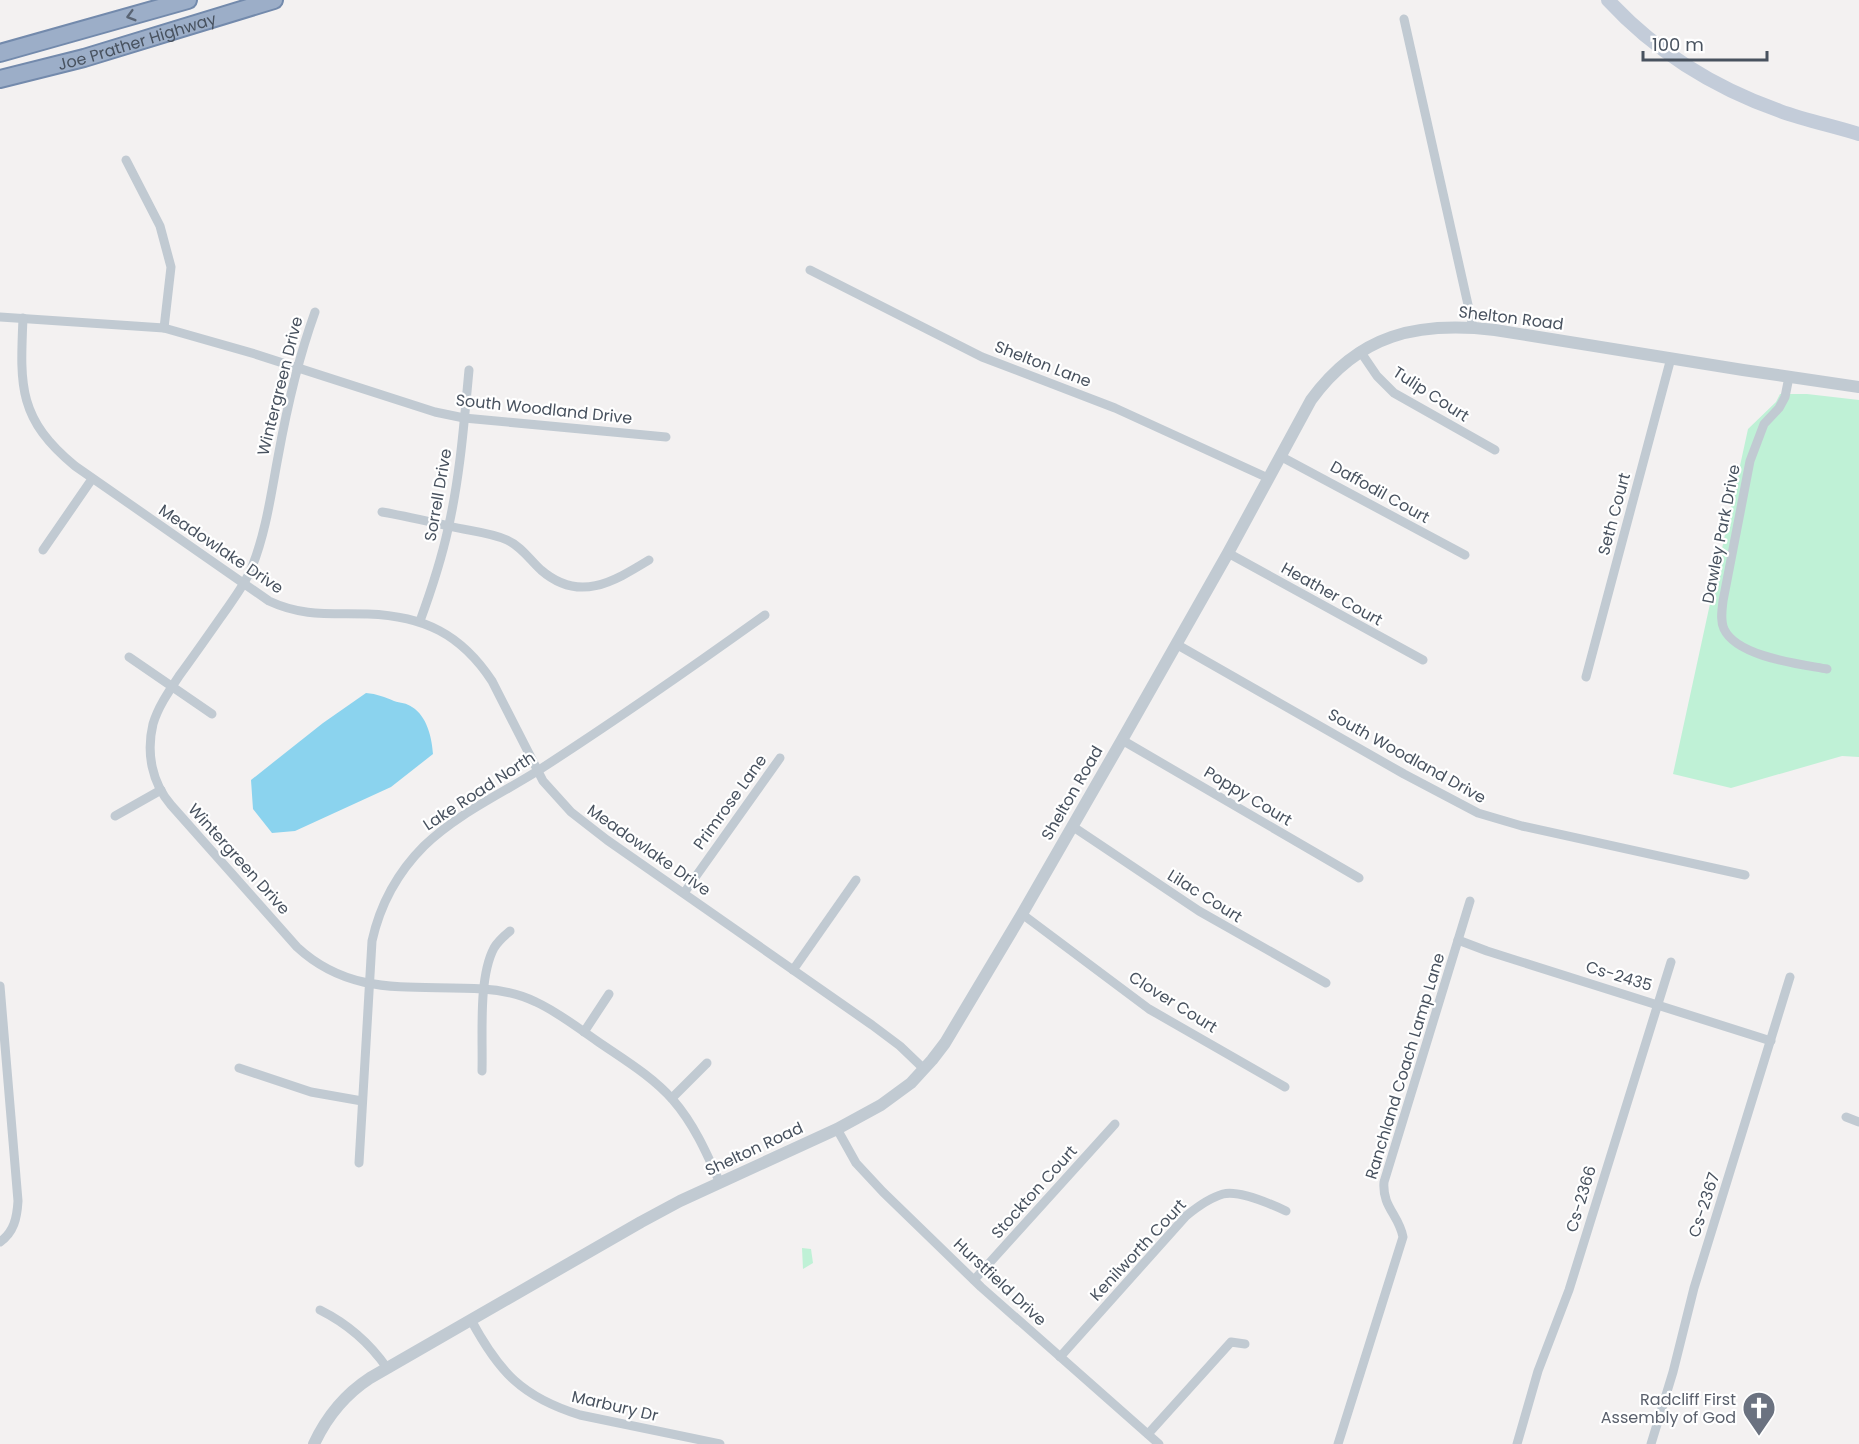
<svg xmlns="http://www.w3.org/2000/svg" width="1859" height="1444" font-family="Poppins,sans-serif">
<rect width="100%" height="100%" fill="#f3f1f1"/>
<g fill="#bff1d6">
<path d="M1780 394H1807L1859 400V757L1842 756 1731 788 1673 774 1748 429 1776 402Z"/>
<path d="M802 1248 811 1249 813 1263 803 1269Z"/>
</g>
<path fill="#8bd3ee" d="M366 693C377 694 385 697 394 701 400 703 407 703 412 707 427 716 432 738 433 754L391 787 295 831 272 833 253 809 251 780 323 723Z"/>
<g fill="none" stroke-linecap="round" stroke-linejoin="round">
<g stroke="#738aac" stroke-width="20">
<g id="trunk">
<path d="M0 53 188 0"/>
<path id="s1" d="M0 79 84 58 274 0"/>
</g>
</g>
<g stroke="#c1cad2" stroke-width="9">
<path d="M1404 19 1473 327"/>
<path d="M126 160 160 226 171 267 164 328"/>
<path d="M810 270 982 357 1115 408 1268 478"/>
<path d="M315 312C298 359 287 407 278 457 271 494 266 532 252 567 245 585 232 601 221 617 207 637 193 657 179 676 169 691 158 707 153 724 146 753 152 783 171 805L297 947C353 999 415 984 483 989 501 990 520 994 536 1002 558 1012 578 1028 597 1041 623 1059 652 1076 673 1100 694 1124 707 1154 720 1183"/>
<path d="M0 317 164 328 255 354 435 412 464 418 666 437"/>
<path d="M23 318C20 386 18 419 75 466L269 601C303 617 331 613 368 614 424 616 461 634 492 681L543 781 571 812 607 840 872 1025 900 1046 924 1069"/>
<path d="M1360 351 1377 376 1394 393 1495 450"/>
<path d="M1789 377 1785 397 1779 408 1764 424 1750 461 1723 601C1722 611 1720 620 1724 629 1737 657 1800 664 1827 669"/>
<path d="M1280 456 1465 555"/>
<path d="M382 512C405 516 427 521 449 526 468 531 489 532 507 540 521 546 530 560 541 570 579 603 613 582 649 560"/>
<path d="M43 550 92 479"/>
<path d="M1228 553 1423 660"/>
<path d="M420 621C431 591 441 561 448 529 460 477 464 423 469 370"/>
<path d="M1176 644 1404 774 1478 813 1522 826 1745 875"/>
<path d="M129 657 212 714"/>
<path d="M1586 677 1671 358"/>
<path d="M1122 740 1359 878"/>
<path d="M115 816 161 790"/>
<path d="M1072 826 1199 911 1326 983"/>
<path d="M684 893 780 758"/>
<path d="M1022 914 1149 1009 1285 1087"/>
<path d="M1458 940 1487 951 1771 1041"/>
<path d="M793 970 856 880"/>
<path d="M0 986 18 1201C17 1218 14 1232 0 1242"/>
<path d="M584 1032 609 994"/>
<path d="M239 1068 311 1092 362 1101"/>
<path d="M482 1071C483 1036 478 978 494 948 498 941 504 936 510 931"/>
<path d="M672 1098 707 1063"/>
<path d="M1846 1117 1859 1122"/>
<path d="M837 1129 856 1163 883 1192 981 1287 1159 1444"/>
<path d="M359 1163 372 941C380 905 398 872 424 846 457 814 501 794 539 770 615 721 691 668 765 615"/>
<path d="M974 1280 1115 1124"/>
<path d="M320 1310C348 1324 369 1342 387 1368"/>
<path d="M471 1320C499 1372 522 1397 580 1415L720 1444"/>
<path d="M1060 1357 1186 1216C1197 1207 1209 1198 1223 1194 1239 1190 1271 1204 1286 1211"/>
<path d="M1148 1434 1231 1342 1245 1344"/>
<path d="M1338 1444 1403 1237C1399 1215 1382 1207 1384 1182L1470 901"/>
<path d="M1517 1444 1538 1371 1569 1290 1671 962"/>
<path d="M1651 1444 1673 1372 1694 1288 1790 977"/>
</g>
<path stroke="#c1cad2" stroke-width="12" d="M314 1444C327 1416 344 1395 370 1378L641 1222 680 1201 837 1129 881 1105 911 1083 932 1060 945 1043 1022 914 1122 740 1228 553 1311 400C1359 334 1417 321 1495 330L1743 370 1859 387"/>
<path stroke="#c3ccd9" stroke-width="14" d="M1608 0C1655 51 1715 88 1780 111 1805 120 1833 126 1859 134"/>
<use href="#trunk" stroke="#9caec8" stroke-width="16"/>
</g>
<defs><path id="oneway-chevron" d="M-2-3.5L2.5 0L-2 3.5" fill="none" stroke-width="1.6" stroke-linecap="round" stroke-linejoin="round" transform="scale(1.5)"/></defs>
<use stroke="#596474" href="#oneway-chevron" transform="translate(131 16) rotate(164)"/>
<defs>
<g id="church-pin" transform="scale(1.725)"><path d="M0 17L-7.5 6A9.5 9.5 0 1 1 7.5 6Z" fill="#6b7280" stroke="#fff"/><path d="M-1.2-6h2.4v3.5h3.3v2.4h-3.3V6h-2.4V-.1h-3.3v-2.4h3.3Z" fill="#fff"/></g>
</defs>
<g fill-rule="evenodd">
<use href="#church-pin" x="1759" y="1408"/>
</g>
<g text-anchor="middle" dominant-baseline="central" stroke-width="4.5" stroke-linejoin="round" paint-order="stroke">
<g font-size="16" fill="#48525f" stroke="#fff">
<text stroke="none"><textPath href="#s1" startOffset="142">Joe Prather Highway</textPath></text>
<text transform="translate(1511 318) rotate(7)">Shelton Road</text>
<text transform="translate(1043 364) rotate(21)">Shelton Lane</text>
<text transform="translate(280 386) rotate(-76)">Wintergreen Drive</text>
<text transform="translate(1431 394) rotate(33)">Tulip Court</text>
<text transform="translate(544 409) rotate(6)">South Woodland Drive</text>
<text transform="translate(1380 492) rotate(29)">Daffodil Court</text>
<text transform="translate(438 495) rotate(-80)">Sorrell Drive</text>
<text transform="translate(1614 514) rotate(-75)">Seth Court</text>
<text transform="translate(1721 534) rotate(-79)">Dawley Park Drive</text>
<text transform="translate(221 549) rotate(34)">Meadowlake Drive</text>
<text transform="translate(1332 594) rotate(29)">Heather Court</text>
<text transform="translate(1407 756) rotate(29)">South Woodland Drive</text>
<text transform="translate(479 791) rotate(-33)">Lake Road North</text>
<text transform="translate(1072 793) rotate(-60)">Shelton Road</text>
<text transform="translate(1248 796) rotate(31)">Poppy Court</text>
<text transform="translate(730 802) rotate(-54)">Primrose Lane</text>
<text transform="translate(649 850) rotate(35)">Meadowlake Drive</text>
<text transform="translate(239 859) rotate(48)">Wintergreen Drive</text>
<text transform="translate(1205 896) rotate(32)">Lilac Court</text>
<text transform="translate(1619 976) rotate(17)">Cs-2435</text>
<text transform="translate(1173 1002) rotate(32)">Clover Court</text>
<text transform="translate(1405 1066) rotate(-73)">Ranchland Coach Lamp Lane</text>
<text transform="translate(754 1149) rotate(-25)">Shelton Road</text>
<text transform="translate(1034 1192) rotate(-48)">Stockton Court</text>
<text transform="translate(1581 1199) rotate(-73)">Cs-2366</text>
<text transform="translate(1704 1205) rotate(-72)">Cs-2367</text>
<text transform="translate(1138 1250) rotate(-47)">Kenilworth Court</text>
<text transform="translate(1000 1282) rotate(43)">Hurstfield Drive</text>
<text transform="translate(615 1406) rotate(13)">Marbury Dr</text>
</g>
<g font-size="16" fill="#5b616d" stroke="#fff" text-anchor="end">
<text x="1736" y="1399">Radcliff First<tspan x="1736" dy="18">Assembly of God</tspan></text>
</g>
</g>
<path d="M1643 51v9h124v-9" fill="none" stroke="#48525f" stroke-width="3"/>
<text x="1652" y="51" font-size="18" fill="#48525f" stroke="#ffffff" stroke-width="4.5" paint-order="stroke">100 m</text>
</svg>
